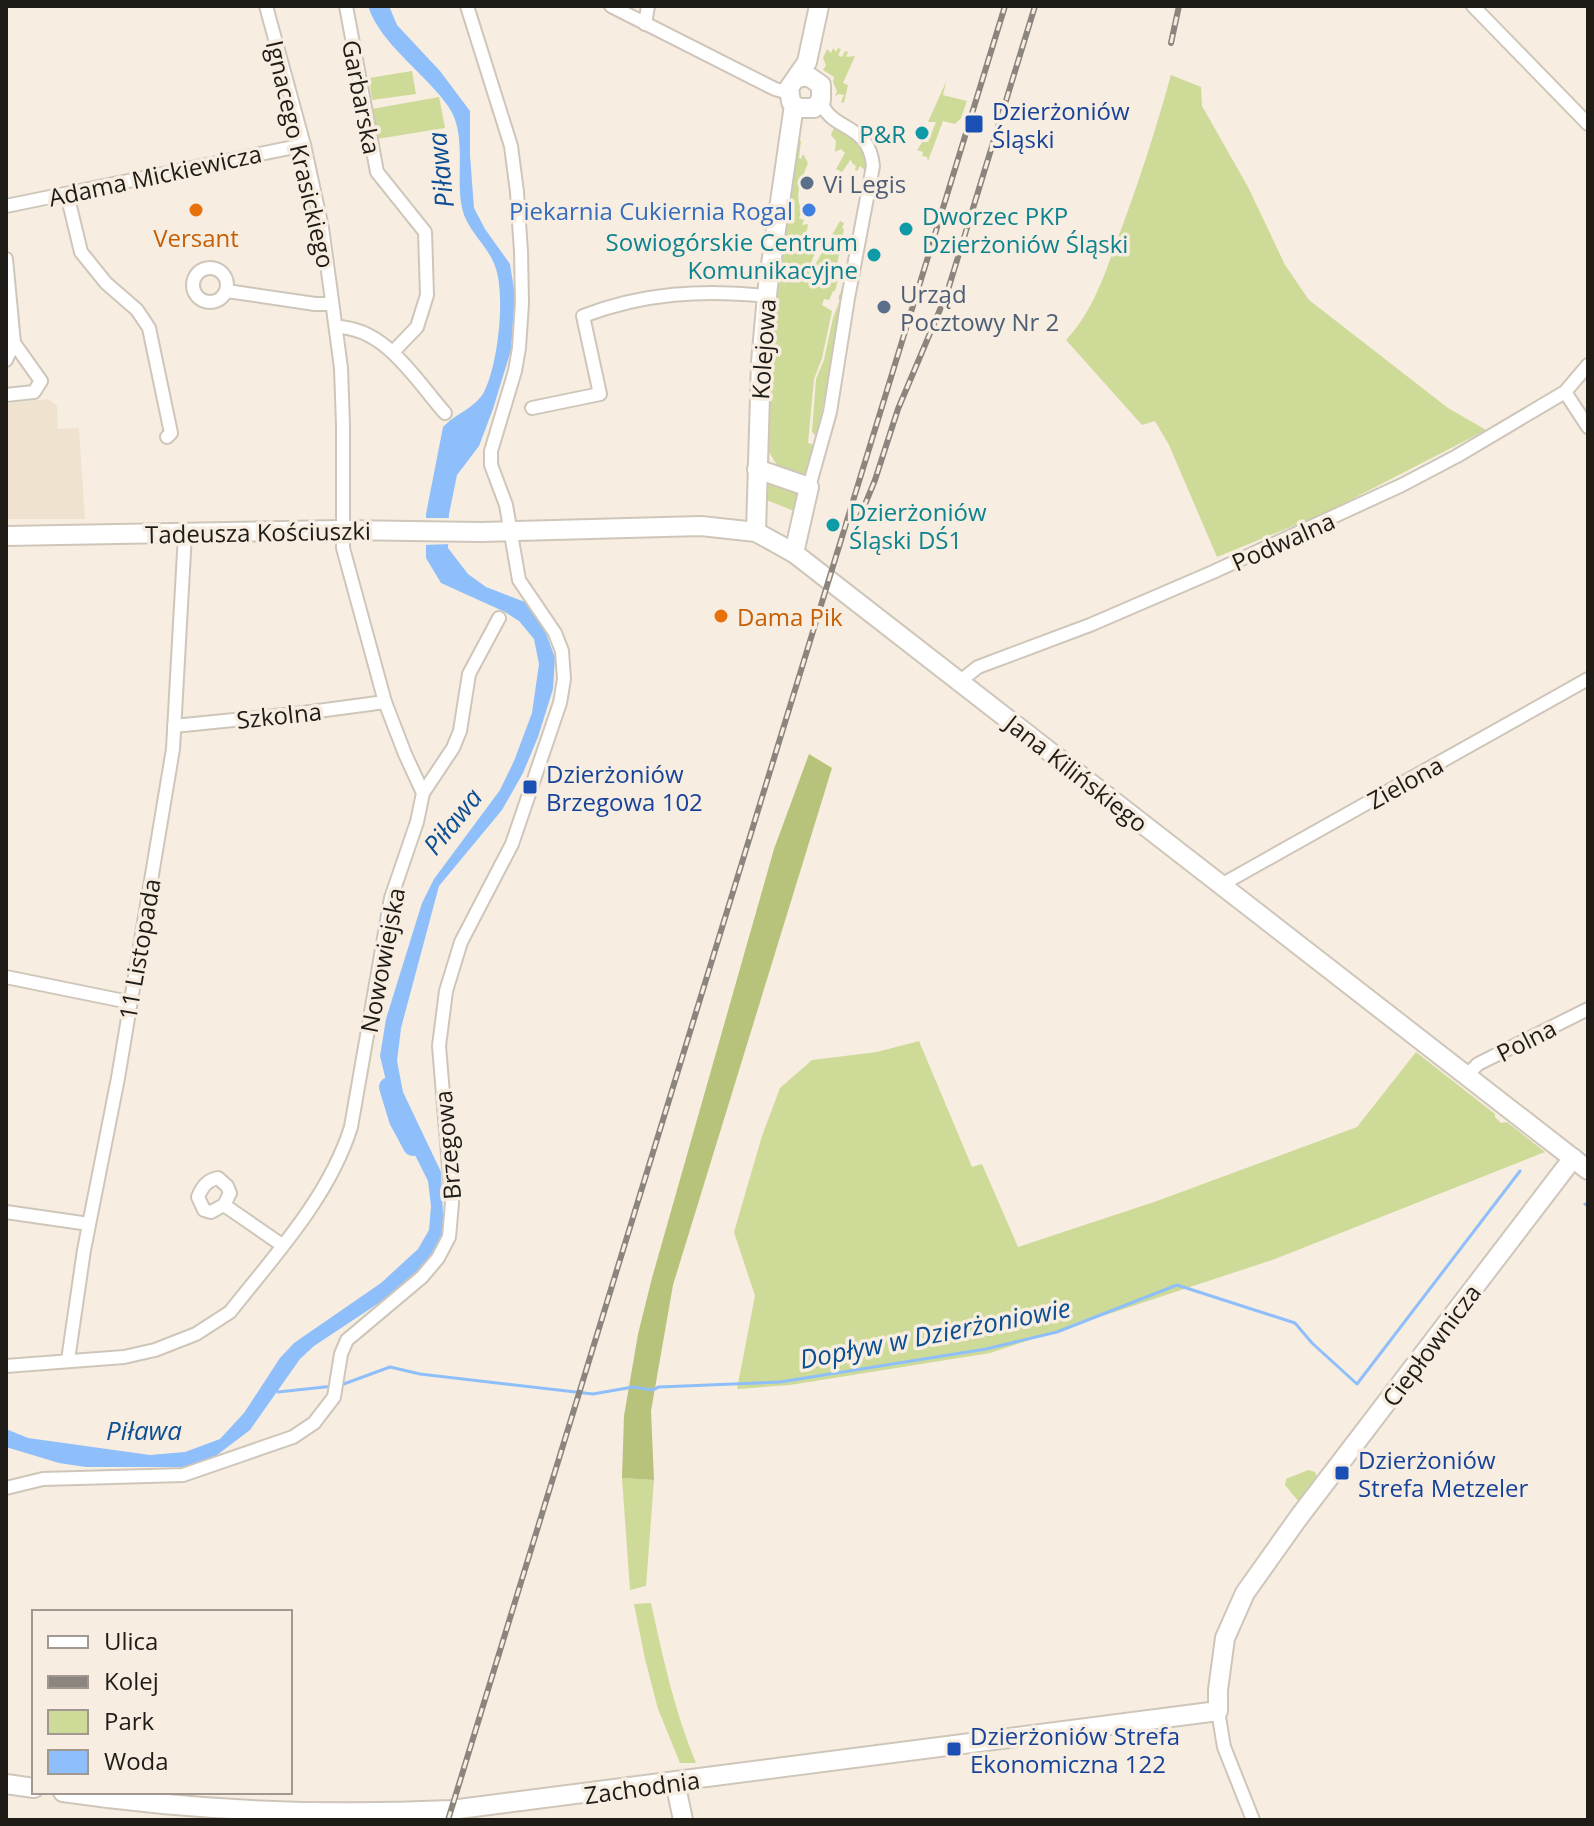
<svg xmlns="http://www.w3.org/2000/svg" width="1594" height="1826" font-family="'Open Sans',sans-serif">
<rect width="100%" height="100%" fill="#f7ede1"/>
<path fill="#efe3cf" d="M48 399 57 406 58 429 79 428 85 519H6V404Z"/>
<g fill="#ceda97">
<path d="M833 48 836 52 838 48 841 49 838 55 842 57 845 51 848 52 846 57 855 56 843 83 848 85 844 103 841 102 844 95 839 94 835 96 837 91 833 82 834 77 823 70 826 65 823 58 827 49 831 53Z"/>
<path d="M412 71 416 94 372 100 369 78Z"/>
<path d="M1171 75 1201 87 1202 106 1248 187 1285 265 1309 300 1448 408 1486 430 1325 513 1217 557 1169 445 1155 421 1142 425 1066 340C1094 310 1105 273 1119 235 1139 182 1156 129 1171 75Z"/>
<path d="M946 82 943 95 967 101 961 118 955 124 943 121 928 161 927 157 922 156 923 152 917 150 923 141 928 142 936 122H928Z"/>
<path d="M439 97 445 128 377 139 372 109Z"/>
<path d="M835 125C854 137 868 147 867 172L860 166 857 171 855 170 856 166 852 163 851 159 842 172 836 169 845 153 841 149 835 152 836 141 831 135Z"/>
<path d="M795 136 801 141 799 158 801 159 803 154 808 163C800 183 794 196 802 211L799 218 804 220 802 225 808 224 806 235 811 237 809 243 816 250 808 271 813 276 816 271 818 272 816 277 821 279 823 274 826 279 835 273 839 275 835 291H833L829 300 824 299 822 305 832 311 822 358 814 379 808 443 815 445 807 474 786 470 777 465 767 449 766 432 770 333Z"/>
<path d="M840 221 844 223 842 228 844 229 837 265 833 262 831 268 820 262 818 266 815 265Z"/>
<path d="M847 278 817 437 812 432 816 379 824 360 833 318 840 300 838 298Z"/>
<path d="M766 483 802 492 799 513 764 499Z"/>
<path d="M919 1041 972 1167 982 1164 1018 1247 1157 1201 1357 1127 1416 1052 1495 1114V1117L1501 1123 1507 1122 1545 1152 1275 1259 990 1353 790 1385 737 1389 755 1296 734 1232 762 1136 780 1088 812 1060 877 1052Z"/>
<path d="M1308 1470 1315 1472 1318 1480 1299 1502 1285 1485 1286 1479Z"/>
<path d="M622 1478 654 1480 646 1586 630 1590Z"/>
<path d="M651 1603C663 1658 674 1710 696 1763H680L658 1709 645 1659 634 1604Z"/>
</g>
<path fill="#b7c37a" d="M809 754 832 768 673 1285 651 1411 654 1480 622 1478 624 1416 638 1334 652 1278 774 849Z"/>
<path fill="#8fbffa" d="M368 6H389L397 25 440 71 470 111V155L474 208 485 229 510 264 515 296 511 350 493 409 479 446 457 475 449 514 448 548 468 574 486 587 525 602 541 619 555 658 553 689 538 737 523 773 502 810 439 886 401 1028 397 1061 403 1092 441 1172 444 1236 432 1257 409 1283 314 1346 300 1359 250 1430 213 1458 188 1467H86L59 1463 6 1447V1429L28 1438 150 1455 185 1452 220 1439 244 1413 280 1358 294 1343 381 1283 418 1249 429 1230 431 1206 428 1181 407 1139 388 1089 380 1056 386 1019 422 903 434 879 500 790 514 761 532 713 539 664 534 639 519 621 505 612 441 583 426 558V514L443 427C455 414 475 408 484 392 498 365 506 294 495 266 487 244 467 231 462 208 455 176 468 134 448 106 426 74 380 44 368 6Z"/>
<path fill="#f7ede1" d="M422 518H453L452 544 422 545Z"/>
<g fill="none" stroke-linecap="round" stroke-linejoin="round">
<g stroke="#8fbffa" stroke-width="3">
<path d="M1585 1204 1588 1206"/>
<path d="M341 1385 390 1367 420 1374 593 1394 633 1387 652 1390 659 1387 780 1382 986 1349 1057 1332 1177 1285 1295 1323 1312 1343 1357 1384 1520 1171"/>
<path d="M278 1392 334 1386"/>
</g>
<path stroke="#8fbffa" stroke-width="20" d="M389 1087 399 1120 413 1146"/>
<g stroke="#cfc6ba" stroke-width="16">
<g id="street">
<path d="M346 6 377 172 425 232 427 295 417 327 393 352"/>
<path d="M611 6 775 89 789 93"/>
<path d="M1473 6 1588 124"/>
<path d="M645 24 648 6"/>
<path d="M67 194 81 252 106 283 137 310 149 328 171 433 167 437"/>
<path d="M6 206 304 145"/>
<path d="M6 259 14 343 41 381 34 392 6 395"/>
<circle cx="210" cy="285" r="17"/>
<path d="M227 291 315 304H332"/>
<path d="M336 327C385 327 415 379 445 413"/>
<path d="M6 360 14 343"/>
<path d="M1565 392 1588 427"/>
<path d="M532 408 600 394 583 316C643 293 703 289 767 296"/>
<path d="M809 487 830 412 848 298 873 166C869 121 829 132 821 100"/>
<path d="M959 682 978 667 1090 625 1213 572 1402 485 1457 456 1565 392 1588 365"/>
<path d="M174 726 303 713 385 702"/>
<path d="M423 793 453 748 460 731 469 674 499 618"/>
<path d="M1221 885 1588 679"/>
<path d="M6 977 129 1002"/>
<path d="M1466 1076 1478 1064 1588 1009"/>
<path d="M224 1205 230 1193 227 1186 218 1178C207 1180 202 1187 198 1197L204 1210 211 1212 224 1205 282 1245"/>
<path d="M6 1212 89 1224"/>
<path d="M68 1360 84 1250 118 1078 173 749 185 534"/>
<path d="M6 1366 124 1357 155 1350 196 1334 230 1312C275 1255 329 1197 351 1127L391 898 417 822 423 793 405 754 385 702 343 548V425L341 368 330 286 322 228 304 145 266 6"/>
<path d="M6 1488 43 1479 183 1475 293 1437 314 1423 334 1397 341 1354 347 1340 422 1277 438 1258 449 1237 452 1203 439 1046 446 991 461 942 512 844 560 703 564 679 562 651 555 633 519 580 506 505 491 465V451L515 371 519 348 522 303 521 252 517 192 511 146 467 6"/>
<path d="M1218 1711 1224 1747 1253 1820"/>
</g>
</g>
<g stroke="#cfc6ba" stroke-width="22">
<g id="secondary">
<path d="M798 78 808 76 821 85V100L814 108H798L791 102 789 88 807 62 819 6"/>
<path d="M757 469 809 487 794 553"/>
<path d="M756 532 761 362 768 285 794 105"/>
<path d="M6 536 342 530 481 532 701 526 756 532 794 553 1588 1170"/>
<path d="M675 1782 683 1820"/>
<path d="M6 1784 34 1788"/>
<path d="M63 1792C193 1811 320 1816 451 1810L1218 1711V1690L1225 1638 1245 1593 1299 1517 1573 1158"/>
</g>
</g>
<use href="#street" stroke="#fff" stroke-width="12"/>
<use href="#secondary" stroke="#fff" stroke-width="18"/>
<g stroke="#8b857d" stroke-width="6">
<g id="rail">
<path d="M1171 43 1179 6"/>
<path d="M857 524 875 480 898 409 947 293 1035 6"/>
<path d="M448 1820 1005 6"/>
</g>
</g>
<use href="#rail" stroke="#f7ede1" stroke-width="3" stroke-dasharray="9" stroke-linecap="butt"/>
</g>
<g fill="#1a4fb4" stroke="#f7ede1" stroke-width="3">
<rect x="964" y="114" width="20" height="20" rx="4"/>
<rect x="522" y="779" width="16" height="16" rx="4"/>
<rect x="1334" y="1465" width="16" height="16" rx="4"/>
<rect x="946" y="1741" width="16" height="16" rx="4"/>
</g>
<g fill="#0f9aa8" stroke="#f7ede1" stroke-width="3">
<circle cx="922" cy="133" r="8"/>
<circle cx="906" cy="229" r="8"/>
<circle cx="874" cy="255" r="8"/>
<circle cx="833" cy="525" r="8"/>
</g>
<g fill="#5c6f8a" stroke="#f7ede1" stroke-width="3">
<circle cx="807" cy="183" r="8"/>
<circle cx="884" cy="307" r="8"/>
</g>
<g fill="#e8710a" stroke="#f7ede1" stroke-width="3">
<circle cx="196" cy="210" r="8"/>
<circle cx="721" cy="616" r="8"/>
</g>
<circle fill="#3f7fe0" stroke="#f7ede1" stroke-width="3" cx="809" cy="210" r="8"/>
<g text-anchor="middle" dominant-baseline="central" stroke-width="7" stroke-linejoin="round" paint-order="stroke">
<g font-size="24" fill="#1f1c18" stroke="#f7ede1">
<text transform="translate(362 97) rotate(79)">Garbarska</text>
<text transform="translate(301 154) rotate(77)">Ignacego Krasickiego</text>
<text transform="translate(155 175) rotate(-12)">Adama Mickiewicza</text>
<text transform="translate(763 349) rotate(-86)">Kolejowa</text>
<text transform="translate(258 532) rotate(-1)">Tadeusza Kościuszki</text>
<text transform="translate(1283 541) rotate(-24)">Podwalna</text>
<text transform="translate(279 715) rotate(-6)">Szkolna</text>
<text transform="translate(1077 773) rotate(38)">Jana Kilińskiego</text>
<text transform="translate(1405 782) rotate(-29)">Zielona</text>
<text transform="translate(139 949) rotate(-80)">11 Listopada</text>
<text transform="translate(382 960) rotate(-79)">Nowowiejska</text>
<text transform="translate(1526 1040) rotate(-27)">Polna</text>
<text transform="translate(447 1145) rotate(-95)">Brzegowa</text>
<text transform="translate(1431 1345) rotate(-53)">Ciepłownicza</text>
<text transform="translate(642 1787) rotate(-8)">Zachodnia</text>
</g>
<g font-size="24" fill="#164399" stroke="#f7ede1" text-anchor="start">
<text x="992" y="110">Dzierżoniów<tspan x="992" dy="28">Śląski</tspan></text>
<text x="546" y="773">Dzierżoniów<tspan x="546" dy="28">Brzegowa 102</tspan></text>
<text x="1358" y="1459">Dzierżoniów<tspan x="1358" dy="28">Strefa Metzeler</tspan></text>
<text x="970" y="1735">Dzierżoniów Strefa<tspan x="970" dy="28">Ekonomiczna 122</tspan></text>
</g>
<g font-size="24" fill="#0d838f" stroke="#f7ede1" text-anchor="end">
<text x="906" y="133">P&amp;R</text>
<text x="922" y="215" text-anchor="start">Dworzec PKP<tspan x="922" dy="28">Dzierżoniów Śląski</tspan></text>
<text x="858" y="241">Sowiogórskie Centrum<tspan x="858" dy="28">Komunikacyjne</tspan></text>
<text x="849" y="511" text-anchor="start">Dzierżoniów<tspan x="849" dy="28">Śląski DŚ1</tspan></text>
</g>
<g font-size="24" fill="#4e5e75" stroke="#f7ede1" text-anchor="start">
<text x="823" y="183">Vi Legis</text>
<text x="900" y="293">Urząd<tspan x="900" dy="28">Pocztowy Nr 2</tspan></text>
</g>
<g font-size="24" fill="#366cbe" stroke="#f7ede1" text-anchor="end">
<text x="793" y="210">Piekarnia Cukiernia Rogal</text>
</g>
<g font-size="24" fill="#c56008" stroke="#f7ede1">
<text x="196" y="237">Versant</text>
<text x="737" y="616" text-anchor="start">Dama Pik</text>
</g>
<g font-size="26" font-style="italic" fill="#0c4f93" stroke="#f7ede1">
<text transform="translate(440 170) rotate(-96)">Piława</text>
<text transform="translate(452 821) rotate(-51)">Piława</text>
<text transform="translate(935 1333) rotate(-11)">Dopływ w Dzierżoniowie</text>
<text x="144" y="1430">Piława</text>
</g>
</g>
<rect width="1594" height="1826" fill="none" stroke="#1f1c18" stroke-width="16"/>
<rect x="32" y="1610" width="260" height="184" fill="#f7ede1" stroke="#a19991" stroke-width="2"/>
<rect x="48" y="1636" width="40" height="12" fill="#ffffff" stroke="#a19991" stroke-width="2"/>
<text x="104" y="1650" font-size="24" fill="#1f1c18">Ulica</text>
<rect x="48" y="1676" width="40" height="12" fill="#8b857d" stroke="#a19991" stroke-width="2"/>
<text x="104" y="1690" font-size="24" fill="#1f1c18">Kolej</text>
<rect x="48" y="1710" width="40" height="24" fill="#ceda97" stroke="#a19991" stroke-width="2"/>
<text x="104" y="1730" font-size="24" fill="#1f1c18">Park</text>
<rect x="48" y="1750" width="40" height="24" fill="#8fbffa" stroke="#a19991" stroke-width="2"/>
<text x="104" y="1770" font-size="24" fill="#1f1c18">Woda</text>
</svg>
